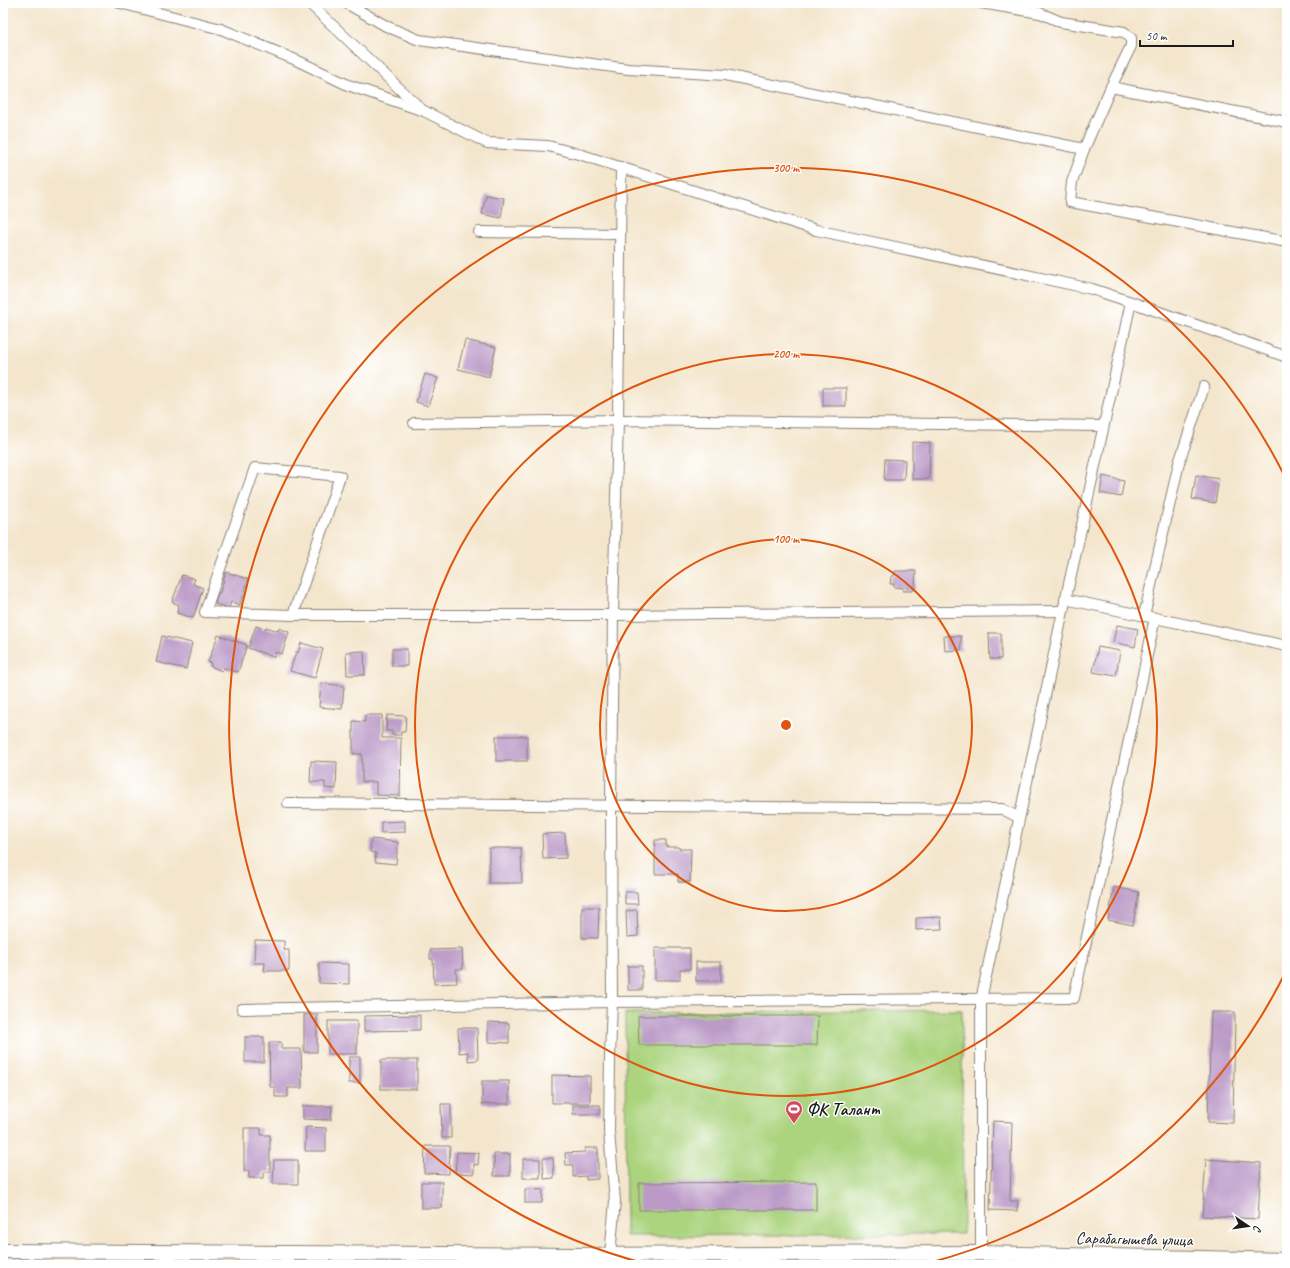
<svg xmlns="http://www.w3.org/2000/svg" width="1290" height="1268" font-family="Caveat,sans-serif">
<rect width="100%" height="100%" fill="#fff"/>
<filter id="ink" filterUnits="userSpaceOnUse"><feTurbulence type="fractalNoise" baseFrequency=".025" numOctaves="2"/><feDisplacementMap in="SourceGraphic" scale="8" xChannelSelector="R" yChannelSelector="G"/><feConvolveMatrix kernelMatrix="1 2 1 2 8 2 1 2 1" color-interpolation-filters="sRGB"/></filter>
<filter id="wash" filterUnits="userSpaceOnUse"><feTurbulence type="fractalNoise" baseFrequency=".012" numOctaves="4" result="noise"/><feDisplacementMap in="SourceGraphic" scale="16" xChannelSelector="R" yChannelSelector="G"/><feGaussianBlur stdDeviation="0.9" result="paint"/><feColorMatrix in="noise" values="0 0 0 0 0 0 0 0 0 0 0 0 0 0 0 0 0 1.4 0 .05"/><feComposite in="paint" operator="in"/></filter>
<g filter="url(#wash)">
<rect width="100%" height="100%" fill="#f4e6cd"/>
<path fill="#acd47f" stroke="#64784e" d="M962 1010 963 1234 626 1236 625 1013Z"/>
<g id="blocks">
<g fill="#bb9ac7">
<path d="M486 195 504 198 501 218 482 214Z"/>
<path d="M465 340 496 347 489 377 458 369Z"/>
<path d="M425 374 438 378 428 406 416 402Z"/>
<rect x="823" y="388" width="23" height="18"/>
<path d="M912 442 930 443 929 479H912Z"/>
<path d="M885 459 905 460 904 480H884Z"/>
<path d="M1196 475 1219 479 1215 503 1192 499Z"/>
<path d="M1103 476 1124 481 1121 497 1100 493Z"/>
<path d="M895 571H916L915 588H914L913 591H903V588L894 587V584H890L891 576H894Z"/>
<path d="M226 572 248 579 244 597H242L240 605 231 602 229 608 215 604 218 593H220Z"/>
<path d="M182 575 195 579 193 584 203 588 193 618 177 613 179 605 172 602Z"/>
<path d="M1117 625 1138 629 1135 647 1113 642Z"/>
<path d="M256 626 265 629 266 627 278 631 279 628 289 632 282 654 276 652 274 657 248 648Z"/>
<path d="M989 633H1001V659H990Z"/>
<path d="M218 635 247 645 238 672 223 668 222 671 210 666 211 663 208 662Z"/>
<path d="M162 636 192 643 186 669 156 662Z"/>
<path d="M944 636H961V650L945 651Z"/>
<path d="M301 643 323 649 315 678 290 671 296 652 298 653Z"/>
<path d="M1098 647 1120 651 1116 676 1093 672Z"/>
<rect x="392" y="649" width="15" height="17"/>
<path d="M364 651 365 675H347L346 652Z"/>
<path d="M321 683 344 686 342 709 319 707Z"/>
<path d="M365 715H382V738H401L400 796 376 795V782H362V754H353V721L365 722Z"/>
<path d="M387 715 406 716 405 732H401V735H392V731H386Z"/>
<rect x="496" y="736" width="31" height="25"/>
<path d="M311 761 337 762 336 789 325 788V782H310Z"/>
<path d="M405 821V832L381 833V822Z"/>
<path d="M565 833 566 858 543 859 542 834Z"/>
<path d="M371 839 398 842 396 864 375 862 376 853 370 852Z"/>
<path d="M655 840H666V847H679V849H691L690 882H678V874H655Z"/>
<path d="M489 848H521L522 883H489Z"/>
<path d="M1114 887 1139 892 1133 925 1108 920Z"/>
<path d="M625 892H637L638 904H625Z"/>
<path d="M582 907H599L598 938H582Z"/>
<path d="M637 910 638 936 627 937 626 911Z"/>
<path d="M941 917 942 929 916 930V918Z"/>
<path d="M255 940 284 941V950H289V971H264L265 963H254Z"/>
<path d="M655 948H690V969H680V980H655Z"/>
<path d="M462 949 463 969H456L457 983 434 984 433 959H430V950Z"/>
<rect x="696" y="962" width="25" height="19"/>
<path d="M319 963 349 964V984L319 983Z"/>
<rect x="628" y="966" width="14" height="24"/>
<path d="M1211 1012H1235L1233 1123 1208 1122Z"/>
<rect x="304" y="1015" width="13" height="37"/>
<path d="M420 1015V1030L364 1031V1016Z"/>
<path d="M638 1016H818L817 1045H639Z"/>
<rect x="328" y="1021" width="29" height="33"/>
<path d="M488 1022 509 1023V1043L488 1042Z"/>
<path d="M458 1028H477L478 1060 468 1061V1052L459 1053Z"/>
<rect x="245" y="1037" width="19" height="25"/>
<path d="M269 1042H281V1049H301L302 1088H288V1097H275V1087H270Z"/>
<rect x="349" y="1057" width="11" height="26"/>
<rect x="381" y="1060" width="36" height="29"/>
<path d="M552 1075 590 1076V1103H552Z"/>
<rect x="482" y="1081" width="27" height="23"/>
<path d="M441 1104H451V1138H442Z"/>
<rect x="573" y="1105" width="27" height="9"/>
<path d="M303 1106H332L331 1120 303 1119Z"/>
<path d="M993 1121 1012 1122 1010 1201H1018L1017 1211 990 1210Z"/>
<path d="M306 1127 326 1128V1151H305Z"/>
<path d="M244 1128H261V1135H270V1172H263V1178H249V1171H244Z"/>
<path d="M425 1146H450L449 1174 424 1173Z"/>
<path d="M585 1148H598V1179L586 1180V1176L573 1177V1165H566L565 1153 585 1152Z"/>
<path d="M457 1152 479 1153 478 1165 474 1164V1174L455 1173Z"/>
<rect x="494" y="1154" width="16" height="22"/>
<path d="M543 1158H553L554 1178 544 1179Z"/>
<rect x="523" y="1159" width="17" height="19"/>
<path d="M1206 1159 1261 1163 1258 1219 1202 1216Z"/>
<path d="M274 1160H298V1184H273Z"/>
<rect x="421" y="1182" width="21" height="26"/>
<path d="M816 1182V1210H639V1183Z"/>
<path d="M525 1189 543 1190 542 1203H525Z"/>
</g>
</g>
</g>
<g filter="url(#ink)">
<use href="#blocks" fill-opacity="0" stroke="#888174" stroke-width="1"/>
<g fill="none" stroke-linecap="round" stroke-linejoin="round">
<g stroke="#888174" stroke-width="12">
<g id="minor">
<path d="M120 3 221 29 296 60 348 85 424 111 487 143 548 146 582 155 816 230 1092 289 1131 302 1287 357"/>
<path d="M309 3 421 109"/>
<path d="M346 3 386 26 419 40 628 69 725 75 1084 149"/>
<path d="M981 3 1040 13 1061 22 1124 32 1131 38V46L1111 87 1084 149 1072 182 1070 202 1287 242"/>
<path d="M1111 87 1287 122"/>
<path d="M479 232 619 234"/>
<path d="M414 423 618 420 1103 426"/>
<path d="M1065 599 1287 646"/>
<path d="M293 615 340 476 255 468 205 612 293 615H613L1063 611"/>
<path d="M1144 616 1179 463 1204 387"/>
<path d="M288 803 1002 809 1018 817"/>
<path d="M242 1009 612 1002 1074 998 1155 618"/>
<path d="M981 1253V1000L1063 611 1131 302"/>
<path d="M610 1255 615 1201 609 1132 610 1057 612 1002 611 806 613 615 618 420 621 167"/>
<path d="M999 1265 1009 1254"/>
</g>
</g>
<g stroke="#888174" stroke-width="16">
<path id="secondary" d="M3 1251 575 1255 981 1253 1287 1260"/>
</g>
<use href="#minor" stroke="#fff" stroke-width="10"/>
<use href="#secondary" stroke="#fff" stroke-width="14"/>
</g>
</g>
<g fill="none" stroke="#de560d" stroke-width="2">
<circle cx="786" cy="725" r="186"/>
<circle cx="786" cy="725" r="371"/>
<path d="M1287 969A557 557 0 0 1 925 1264M647 1264A557 557 0 1 1 1287 481"/>
</g>
<defs>
<g id="stadium-pin" transform="scale(0.9)"><path d="M0 17L-7.5 6A9.5 9.5 0 1 1 7.5 6Z" fill="#d1495b" stroke="#fff"/><path d="M0-5a6.5 5 0 1 0 0 10a6.5 5 0 1 0 0-10ZM-3.5-1.8h7v3.6h-7Z" fill="#fff"/></g>
</defs>
<g fill-rule="evenodd">
<use href="#stadium-pin" x="794" y="1109"/>
</g>
<g text-anchor="middle" dominant-baseline="central" stroke-width="3" stroke-linejoin="round" paint-order="stroke">
<g font-size="17" font-weight="bold" fill="#1c1c1c" stroke="#fff" text-anchor="start">
<text x="807" y="1109">ФК Талант</text>
</g>
<g font-size="17" fill="#1c1c1c" stroke="#fff">
<text transform="translate(1134 1239) rotate(1)">Сарабагышева улица</text>
</g>
</g>
<circle cx="786" cy="725" r="6" fill="#de560d" stroke="#fff" stroke-width="2"/>
<g font-size="12" text-anchor="middle" font-weight="bold" fill="#de560d" stroke="#fff" stroke-width="3" stroke-linejoin="round" paint-order="stroke">
<text x="786" y="172">300 m</text>
<text x="786" y="358">200 m</text>
<text x="786" y="543">100 m</text>
</g>
<rect width="1290" height="1268" fill="none" stroke="#fff" stroke-width="16"/>
<g transform="translate(1248 1226) rotate(103)" stroke="#ffffff" stroke-width="3" paint-order="stroke">
<path d="M0-3L7 15L0 10L-7 15Z" fill="#1c1c1c"/>
<text y="-6" font-size="11" font-weight="bold" text-anchor="middle" fill="#1c1c1c">С</text>
</g>
<path d="M1140 40v6h93v-6" fill="none" stroke="#1c1c1c" stroke-width="2"/>
<text x="1146" y="40" font-size="12" fill="#1c1c1c" stroke="#ffffff" stroke-width="3" paint-order="stroke">50 m</text>
</svg>
